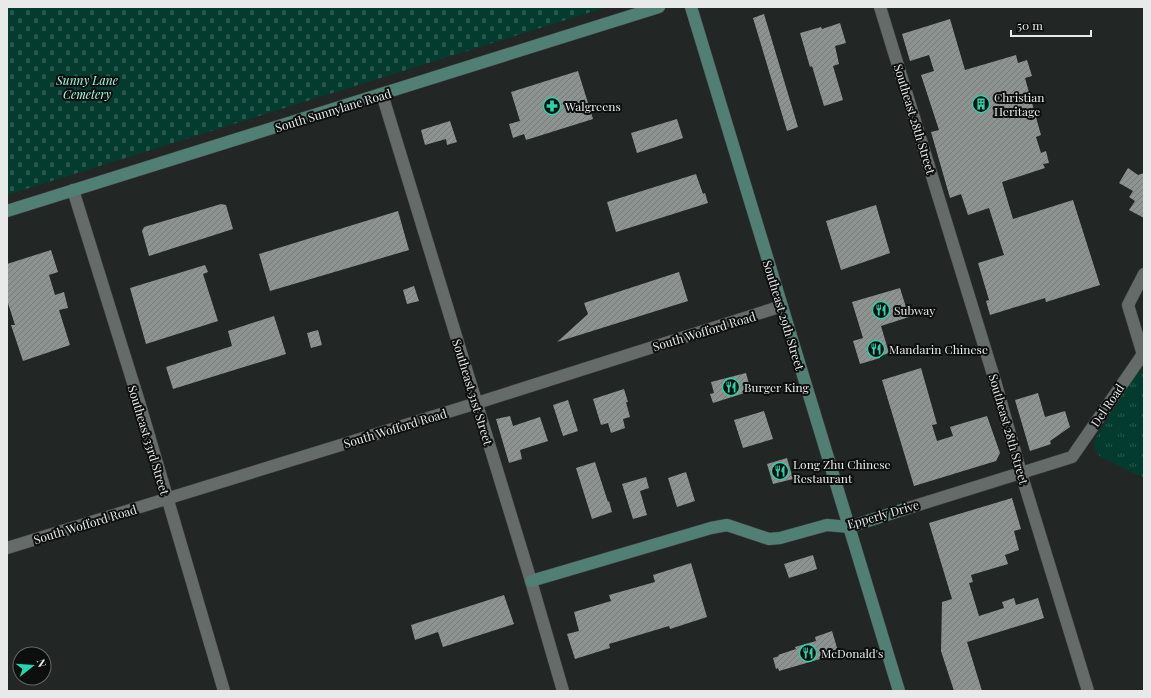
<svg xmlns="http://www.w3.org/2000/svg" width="1151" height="698" font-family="'Playfair Display',serif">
<defs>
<pattern id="cemetery-stones" width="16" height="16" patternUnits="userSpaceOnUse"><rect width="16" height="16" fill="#033c2f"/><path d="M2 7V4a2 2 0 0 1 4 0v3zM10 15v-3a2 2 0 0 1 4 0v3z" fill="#28584d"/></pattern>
<pattern id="park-tufts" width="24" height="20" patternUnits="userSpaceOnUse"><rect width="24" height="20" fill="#033c2f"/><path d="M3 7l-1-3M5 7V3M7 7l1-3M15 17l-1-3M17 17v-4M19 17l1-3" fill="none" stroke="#28584d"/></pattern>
<pattern id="building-hatch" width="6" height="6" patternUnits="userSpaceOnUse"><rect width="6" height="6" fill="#8d9391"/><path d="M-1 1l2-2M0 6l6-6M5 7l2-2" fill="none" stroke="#777c7a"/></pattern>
</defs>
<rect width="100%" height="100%" fill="#222725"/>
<path fill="url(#cemetery-stones)" d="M7 7H607L7 195Z"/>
<path fill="url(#park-tufts)" d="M1141 370 1144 371V478L1101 457C1095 453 1094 448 1094 441L1134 374Z"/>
<g fill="url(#building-hatch)">
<path d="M764 14 798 127 787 131 753 18Z"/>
<path d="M950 19 965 70 1016 55 1018 63 1027 60 1032 76 1025 78 1041 135 1036 137 1041 153 1046 151 1049 163 1043 164 1045 168 1002 182 1013 219 1073 200 1100 285 1046 302 1045 298 990 315 986 301 989 300 978 263 1004 255 989 208 968 215 961 194 950 198 931 132 939 130 921 75 934 71 929 55 910 61 902 34Z"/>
<path d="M840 23 846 43 835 46 839 64 833 66 843 100 824 106 812 66 810 67 800 33 821 27 822 29Z"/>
<path d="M578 71 593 119 526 140 524 134 513 138 509 124 520 121 511 92Z"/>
<path d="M677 119 683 138 637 153 631 133Z"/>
<path d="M450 121 457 142 447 145 446 139 425 145 421 130Z"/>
<path d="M1128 168 1138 175 1144 173V218L1129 210 1135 201 1129 197 1133 191 1119 183Z"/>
<path d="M696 174 703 194 705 193 708 203 616 232 607 202Z"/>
<path d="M221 204 226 205 233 229 149 256 142 231 144 227Z"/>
<path d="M876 205 890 253 841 270 826 221Z"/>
<path d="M398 211 409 250 270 291 259 254Z"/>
<path d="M51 250 58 272 49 275 55 295 64 292 68 308 59 310 70 345 23 361 11 325H15L7 300V264Z"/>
<path d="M205 265 208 272 203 274 218 321 146 344 130 288Z"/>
<path d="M679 272 688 301 557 342 588 314 584 303Z"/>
<path d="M414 286 419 301 407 304 403 290Z"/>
<path d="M900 288 909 317 881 326 889 353 880 356V358L860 364 853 341 863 338 852 302Z"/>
<path d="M274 316 286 354 173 389 166 367 232 346 228 331Z"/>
<path d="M318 330 322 345 311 348 307 333Z"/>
<path d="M921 368 937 424 932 425 937 441 953 436 950 427 987 416 1000 453 996 461 914 486 882 380Z"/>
<path d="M746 373 751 391 713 403 710 394 714 393 711 382Z"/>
<path d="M624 389 628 402H626L630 417 623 419 625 428 611 433 608 423 601 425 593 399Z"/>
<path d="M1038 393 1045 417 1065 411 1070 427 1050 441 1051 444 1030 451 1015 400Z"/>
<path d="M568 400 578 431 563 436 553 405Z"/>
<path d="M764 411 773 439 743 448 734 420Z"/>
<path d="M510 416 513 426 540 417 548 441 520 450 522 459 509 463 496 419Z"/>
<path d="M787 458 793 479 773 484 767 464Z"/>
<path d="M595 462 608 502 609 501 612 512 592 519 576 468Z"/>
<path d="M686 472 695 501 677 507 668 478Z"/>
<path d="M646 477 649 488 640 491 647 515 633 519 622 484Z"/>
<path d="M1012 498 1021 529 1014 531 1019 550 1005 555 1008 564 971 575 973 582 969 583 979 616 1004 608 1002 602 1014 598 1016 605 1038 598 1044 618 967 642 982 691H954L941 651 942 602 952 599 929 523Z"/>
<path d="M813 555 817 569 789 578 784 564Z"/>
<path d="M691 563 707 617 670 629 669 626 609 644 610 648 575 659 567 634 579 631 574 612 611 601 609 595 655 582 653 575Z"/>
<path d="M504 595 514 624 443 647 438 632 415 640 411 625Z"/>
<path d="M832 631 838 651 820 656V659L779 671 778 668 776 669 773 658 779 656 778 655 796 649 795 647 816 641 815 637Z"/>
</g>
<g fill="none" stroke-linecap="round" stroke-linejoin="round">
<g stroke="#404443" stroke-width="13">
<g id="street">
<path d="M880 7 995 381 1021 473 1088 691"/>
<path d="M382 94 531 581 563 691"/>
<path d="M73 190 140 405 224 691"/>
<path d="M1144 274 1128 305 1144 358"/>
<path d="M902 510 1072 457 1143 354"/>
<path d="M7 548 477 403 782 306"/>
</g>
</g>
<g stroke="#404443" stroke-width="13">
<g id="secondary">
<path d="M691 7 899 691"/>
<path d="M7 211 659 7"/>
<path d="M531 581 711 528 727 525 769 539 780 538 827 525 849 527 902 510"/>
</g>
</g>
<use href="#street" stroke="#656b69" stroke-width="12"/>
<use href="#secondary" stroke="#527f74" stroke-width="12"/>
</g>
<defs>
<g id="building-ring" transform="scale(0.9)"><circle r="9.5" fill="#0d0f0e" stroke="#27d5ad" stroke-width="1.5"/><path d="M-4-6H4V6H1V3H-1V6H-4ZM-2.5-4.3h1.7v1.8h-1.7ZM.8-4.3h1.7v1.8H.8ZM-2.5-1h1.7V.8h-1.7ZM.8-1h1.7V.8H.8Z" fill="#27d5ad"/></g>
<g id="pharmacy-ring" transform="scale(0.9)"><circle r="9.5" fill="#0d0f0e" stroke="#27d5ad" stroke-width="1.5"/><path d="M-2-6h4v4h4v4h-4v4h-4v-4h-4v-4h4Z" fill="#27d5ad"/></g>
<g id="restaurant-ring" transform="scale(0.9)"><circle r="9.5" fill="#0d0f0e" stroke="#27d5ad" stroke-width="1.5"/><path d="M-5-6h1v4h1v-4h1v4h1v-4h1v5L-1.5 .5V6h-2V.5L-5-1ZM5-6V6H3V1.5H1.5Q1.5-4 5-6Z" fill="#27d5ad"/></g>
</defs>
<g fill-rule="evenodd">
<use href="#building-ring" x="981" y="104"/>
<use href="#pharmacy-ring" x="552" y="106"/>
<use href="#restaurant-ring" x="881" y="310"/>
<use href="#restaurant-ring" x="876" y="349"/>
<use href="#restaurant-ring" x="731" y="387"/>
<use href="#restaurant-ring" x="780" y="471"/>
<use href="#restaurant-ring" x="808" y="653"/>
</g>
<g text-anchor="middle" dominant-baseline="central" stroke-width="4" stroke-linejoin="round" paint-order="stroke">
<g font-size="12" font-style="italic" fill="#a3f9de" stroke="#0d0f0e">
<text x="87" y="80">Sunny Lane<tspan x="87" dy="14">Cemetery</tspan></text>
</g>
<g font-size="12" fill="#e7eae9" stroke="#0d0f0e" text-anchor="start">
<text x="994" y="97">Christian<tspan x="994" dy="14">Heritage</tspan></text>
<text x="565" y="106">Walgreens</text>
<text x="894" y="310">Subway</text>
<text x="889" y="349">Mandarin Chinese</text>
<text x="744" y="387">Burger King</text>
<text x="793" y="464">Long Zhu Chinese<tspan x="793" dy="14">Restaurant</tspan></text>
<text x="821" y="653">McDonald's</text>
</g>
<g font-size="12" fill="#e7eae9" stroke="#0d0f0e">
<text transform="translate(333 110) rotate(-17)">South Sunnylane Road</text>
<text transform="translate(915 119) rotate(73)">Southeast 28th Street</text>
<text transform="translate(784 315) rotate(73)">Southeast 29th Street</text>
<text transform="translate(704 331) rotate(-17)">South Wofford Road</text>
<text transform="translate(473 392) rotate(73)">Southeast 31st Street</text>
<text transform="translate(1107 405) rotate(-56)">Del Road</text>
<text transform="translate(395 428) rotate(-17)">South Wofford Road</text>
<text transform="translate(1009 429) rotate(74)">Southeast 28th Street</text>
<text transform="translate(149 440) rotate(73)">Southeast 33rd Street</text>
<text transform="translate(883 514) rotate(-16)">Epperly Drive</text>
<text transform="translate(85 524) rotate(-17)">South Wofford Road</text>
</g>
</g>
<rect width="1151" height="698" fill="none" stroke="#e7eae9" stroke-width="16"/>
<g transform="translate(32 666) rotate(73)"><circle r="19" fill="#0d0f0e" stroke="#646766"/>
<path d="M0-3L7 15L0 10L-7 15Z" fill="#27d5ad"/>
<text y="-6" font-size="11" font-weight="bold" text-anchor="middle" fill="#e7eae9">N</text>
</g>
<path d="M1011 30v6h80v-6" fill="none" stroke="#e7eae9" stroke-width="2"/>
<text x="1017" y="30" font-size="12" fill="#e7eae9" stroke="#0d0f0e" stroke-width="3" paint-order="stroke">50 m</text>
</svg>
